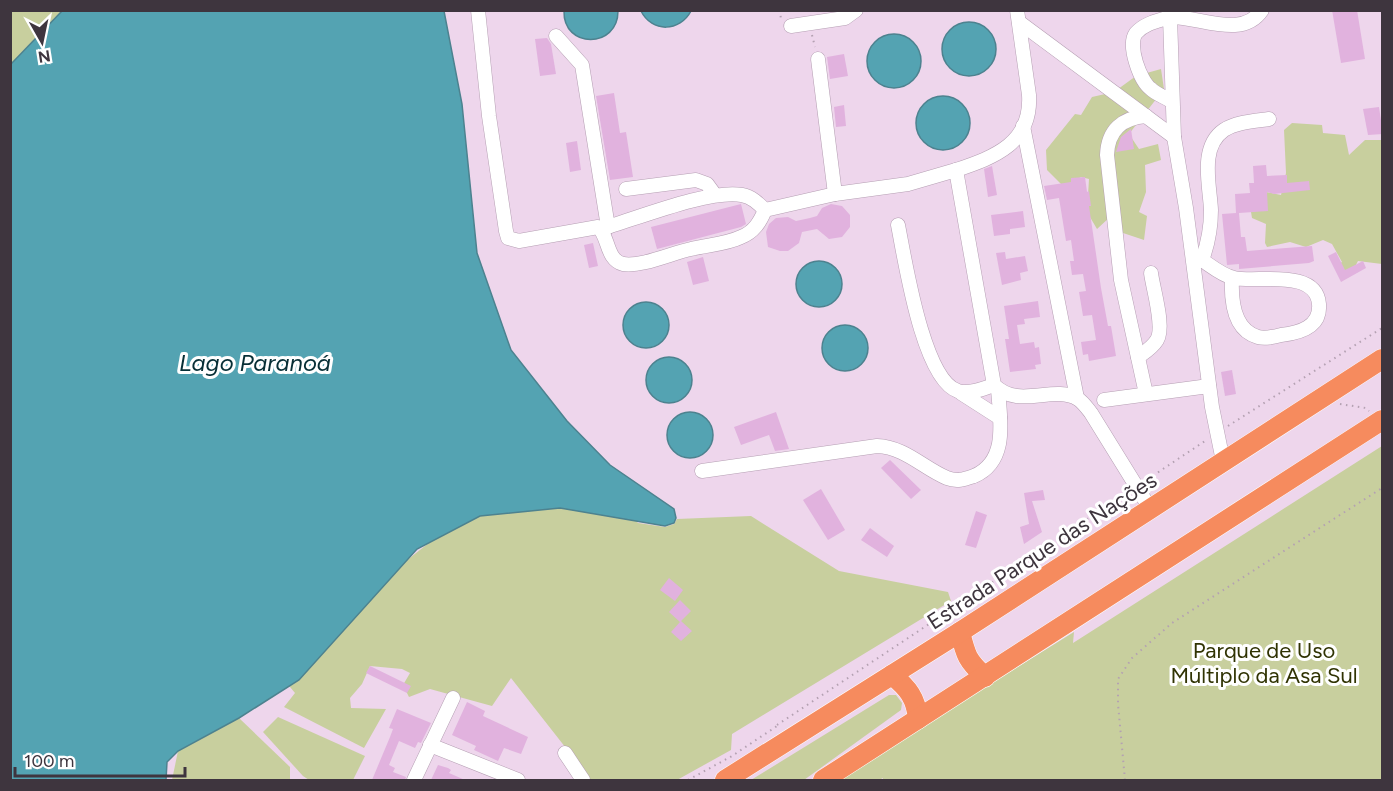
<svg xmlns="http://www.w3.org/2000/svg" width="1393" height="791" font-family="Figtree,sans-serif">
<rect width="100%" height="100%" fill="#eed6ec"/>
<g fill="#c8cf9e">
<path d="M11 11H62L11 64Z"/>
<path d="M1161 69 1164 89 1129 134 1139 149 1158 144 1161 160 1145 165 1146 192 1139 212 1147 216 1144 240 1120 232 1110 217 1097 229 1087 212 1089 179 1081 177 1065 188 1047 170 1046 150 1075 114 1081 115 1092 97 1114 92 1136 76Z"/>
<path d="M1292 123 1322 125 1323 133 1345 135 1349 155 1365 140H1382V264L1358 261 1350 276 1337 265 1342 262 1332 244 1323 240 1306 247 1290 242 1267 247 1265 243 1266 224 1252 218 1249 200 1261 191 1281 195 1286 173 1284 130Z"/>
<path d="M471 321 638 523 665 527 674 524 677 519 751 516 839 571 948 592 951 601 732 734 731 750 677 780H591L511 678 492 706 430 689 409 697 403 685 410 673 402 669 370 666 362 684 350 698 351 708 386 709 364 748 284 707 295 693 280 675 406 561 430 542Z"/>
<path d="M1382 446V780H883V778L879 780H836L1074 632 1073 643Z"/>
<path d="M889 695H896L902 703 901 710 804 780H751Z"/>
<path d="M278 717 365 756 353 780H309L303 776 263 732Z"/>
<path d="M239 718 290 767V780H172L178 751Z"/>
</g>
<g fill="#54a3b2" stroke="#4d828f" stroke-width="1.5">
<path d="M62 11H444L462 104 477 253 511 350 567 421 610 465 674 509 676 518 674 523 665 526 560 508 480 516 417 549 299 680 239 718 178 751 167 762 166 780H11V64Z"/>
<path d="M564 11H618C618 49 563 49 564 11Z"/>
<path d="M641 11H691C680 32 652 33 641 11Z"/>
<circle cx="969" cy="49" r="27"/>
<circle cx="894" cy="61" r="27"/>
<circle cx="943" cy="123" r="27"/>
<circle cx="819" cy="284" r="23"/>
<circle cx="646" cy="325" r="23"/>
<circle cx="845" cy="348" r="23"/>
<circle cx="669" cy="380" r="23"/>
<circle cx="690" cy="435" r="23"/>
</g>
<g fill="#e1b2de">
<path d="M1332 10H1357L1365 59 1341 63Z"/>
<path d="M547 38 551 44 556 74 540 76 535 39Z"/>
<path d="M844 54 848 76 830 79 827 57Z"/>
<path d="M614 93 620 133 626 132 633 177 610 180 596 96Z"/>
<path d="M844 105 846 126 836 127 834 107Z"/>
<path d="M1379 107 1383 134 1368 135 1363 109Z"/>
<path d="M1131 129 1134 149 1116 152 1121 137Z"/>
<path d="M577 141 581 170 570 172 566 143Z"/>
<path d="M1266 165 1267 176 1287 175V183L1309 181 1310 190 1274 194 1267 192 1268 211 1239 213 1241 237H1245L1247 251 1312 246 1314 261 1309 263 1239 269V264L1227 265 1222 214 1236 213 1235 194 1250 193 1249 183H1254L1253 166Z"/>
<path d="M992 166 997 195 988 197 984 169Z"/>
<path d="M1085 177 1087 192 1089 191 1091 206H1089L1101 288 1108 326H1111L1116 356 1089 361 1088 354 1083 355 1081 342 1096 340 1092 315 1083 316 1079 292 1086 291 1083 274 1072 275 1070 261H1074L1071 240 1066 241 1059 198 1047 200 1044 186 1071 182V178Z"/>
<path d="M741 204 746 224 741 227 657 249 651 227Z"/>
<path d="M831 204 842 206 850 215V227L842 237 829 239 817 229 802 232 799 243 788 251H780L768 247 766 232 769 224 776 218 788 217 796 221 810 218 817 216 822 208Z"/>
<path d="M1023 211 1025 227 1010 229V234L994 236 991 215Z"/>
<path d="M593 243 598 266 589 268 584 245Z"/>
<path d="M1005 252 1006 259 1025 256 1028 271 1020 273 1021 280 1002 285 996 253Z"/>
<path d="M1336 252 1345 270 1363 261 1366 268 1341 282 1328 256Z"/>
<path d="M703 257 709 281 693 285 687 262Z"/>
<path d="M1038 301 1040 317 1024 319 1025 324 1017 325 1020 344 1034 342 1035 348 1039 347 1041 364 1035 365 1036 369 1010 372 1005 339H1009L1004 306Z"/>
<path d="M1232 370 1236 394 1225 396 1221 372Z"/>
<path d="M776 412 789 449 775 451 769 435 741 445 734 427Z"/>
<path d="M890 460 921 490 911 499 881 468Z"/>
<path d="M821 489 845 530 828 540 803 500Z"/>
<path d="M1043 490 1045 500 1032 501 1042 532 1024 544 1020 527 1029 524 1024 493Z"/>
<path d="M976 511 987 515 976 548 965 545Z"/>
<path d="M870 528 894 546 887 557 861 540Z"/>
<path d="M669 578 683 590 675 601 660 590Z"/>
<path d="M680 600 691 611 681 621 692 631 681 641 671 632 680 622 669 612Z"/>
<path d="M370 666 411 686 407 693 366 673Z"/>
<path d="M467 702 485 711 483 716 528 737 521 754 504 748 498 761 474 750 476 746 452 735Z"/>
<path d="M397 709 431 723 421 743 418 742 415 748 399 741 389 765 395 768 393 772 406 777 405 780H372L390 737 393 729 389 728Z"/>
<path d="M438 765 448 768 451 770 449 773 465 780H431Z"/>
</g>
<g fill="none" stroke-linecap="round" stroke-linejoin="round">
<g stroke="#b59fb3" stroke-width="15">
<g id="minor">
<path d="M478 10 489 116 506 231 508 238 519 241 598 227C609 236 606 260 623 264 642 267 672 253 691 249 707 245 727 244 741 237 754 232 760 222 765 210L835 194 908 184 956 170 994 385C1019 410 1053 384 1078 399 1083 402 1087 408 1091 413L1151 510"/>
<path d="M1170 17C1199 16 1242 40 1262 10"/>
<path d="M1019 22 1174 137"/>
<path d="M791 26 845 18 856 10"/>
<path d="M556 36 582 65 608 227"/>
<path d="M818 59 835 194"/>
<path d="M1171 101C1165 97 1156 94 1151 89 1140 81 1127 45 1136 33 1145 23 1158 21 1170 17L1174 137 1186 208 1212 407 1223 461"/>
<path d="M1146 116C1122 118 1108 130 1107 155L1121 280 1146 394"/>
<path d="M1023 126 1077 398"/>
<path d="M956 170C995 157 1032 143 1029 95L1017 10"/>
<path d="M626 189 696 180 707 184 715 195"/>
<path d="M898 225C905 260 923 380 958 391 969 395 984 388 994 385"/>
<path d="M601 229C636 219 709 189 742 195 752 197 758 203 765 210"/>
<path d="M1202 260C1211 266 1223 276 1234 278 1256 283 1316 268 1319 304 1321 327 1299 333 1281 335 1273 337 1265 339 1258 337 1233 330 1231 299 1232 278"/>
<path d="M1196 262 1202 260C1208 244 1211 227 1211 210 1210 186 1199 147 1224 130 1236 122 1255 121 1269 119"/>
<path d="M1138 357C1145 352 1152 348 1157 340 1165 327 1153 289 1151 273"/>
<path d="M961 393 1000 418"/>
<path d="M1104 400 1209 386"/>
<path d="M702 471 877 446C905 447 923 468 947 478 957 482 965 479 974 476 1009 461 1000 419 998 389"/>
<path d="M430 745 518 780"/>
<path d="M565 753 583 780"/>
<path d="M414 780 453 698"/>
</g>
</g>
<g stroke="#fff" stroke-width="21">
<g id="highway">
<path d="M960 632C966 656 967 660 985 677"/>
<path d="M892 675C908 688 916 698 918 719"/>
<path d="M725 780 960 632 1382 359"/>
<path d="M823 780 1382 420"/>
</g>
</g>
<g stroke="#b4a1b2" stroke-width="2" stroke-dasharray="1.5 4.5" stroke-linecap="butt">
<path d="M780 10 781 20"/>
<path d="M812 35 815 47"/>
<path d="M1340 404 1366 408 1369 411"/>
<path d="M1228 426 1382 328"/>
<path d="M1148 479 1205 441"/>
<path d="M777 725 1125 494"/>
<path d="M688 780 732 756 777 726"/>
<path d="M1125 780 1118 704V679L1132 658 1172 623 1382 488"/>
</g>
<use href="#minor" stroke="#fff" stroke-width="14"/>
<use href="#highway" stroke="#f68b5e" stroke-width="20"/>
</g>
<g text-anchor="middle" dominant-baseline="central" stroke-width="6" stroke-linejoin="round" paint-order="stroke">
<g font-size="22" fill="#3e353e" stroke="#fff">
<text transform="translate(1042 551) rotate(-33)">Estrada Parque das Nações</text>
</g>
<g font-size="22" fill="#303303" stroke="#fff">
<text x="1264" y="650">Parque de Uso<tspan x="1264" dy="25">Múltiplo da Asa Sul</tspan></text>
</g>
<g font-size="24" font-style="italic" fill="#072f36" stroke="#fff">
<text x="255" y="362">Lago Paranoá</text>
</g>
</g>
<rect width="1393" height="791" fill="none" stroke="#3e353e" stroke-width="24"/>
<g transform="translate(42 42) rotate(171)" stroke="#ffffff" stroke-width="4.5" paint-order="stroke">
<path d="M0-4.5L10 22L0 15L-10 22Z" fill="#3e353e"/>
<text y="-9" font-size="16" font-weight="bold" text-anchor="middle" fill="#3e353e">N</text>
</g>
<path d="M15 767v9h170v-9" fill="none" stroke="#3e353e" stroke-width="3"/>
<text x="24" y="767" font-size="18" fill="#3e353e" stroke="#ffffff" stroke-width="4.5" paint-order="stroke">100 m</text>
</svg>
